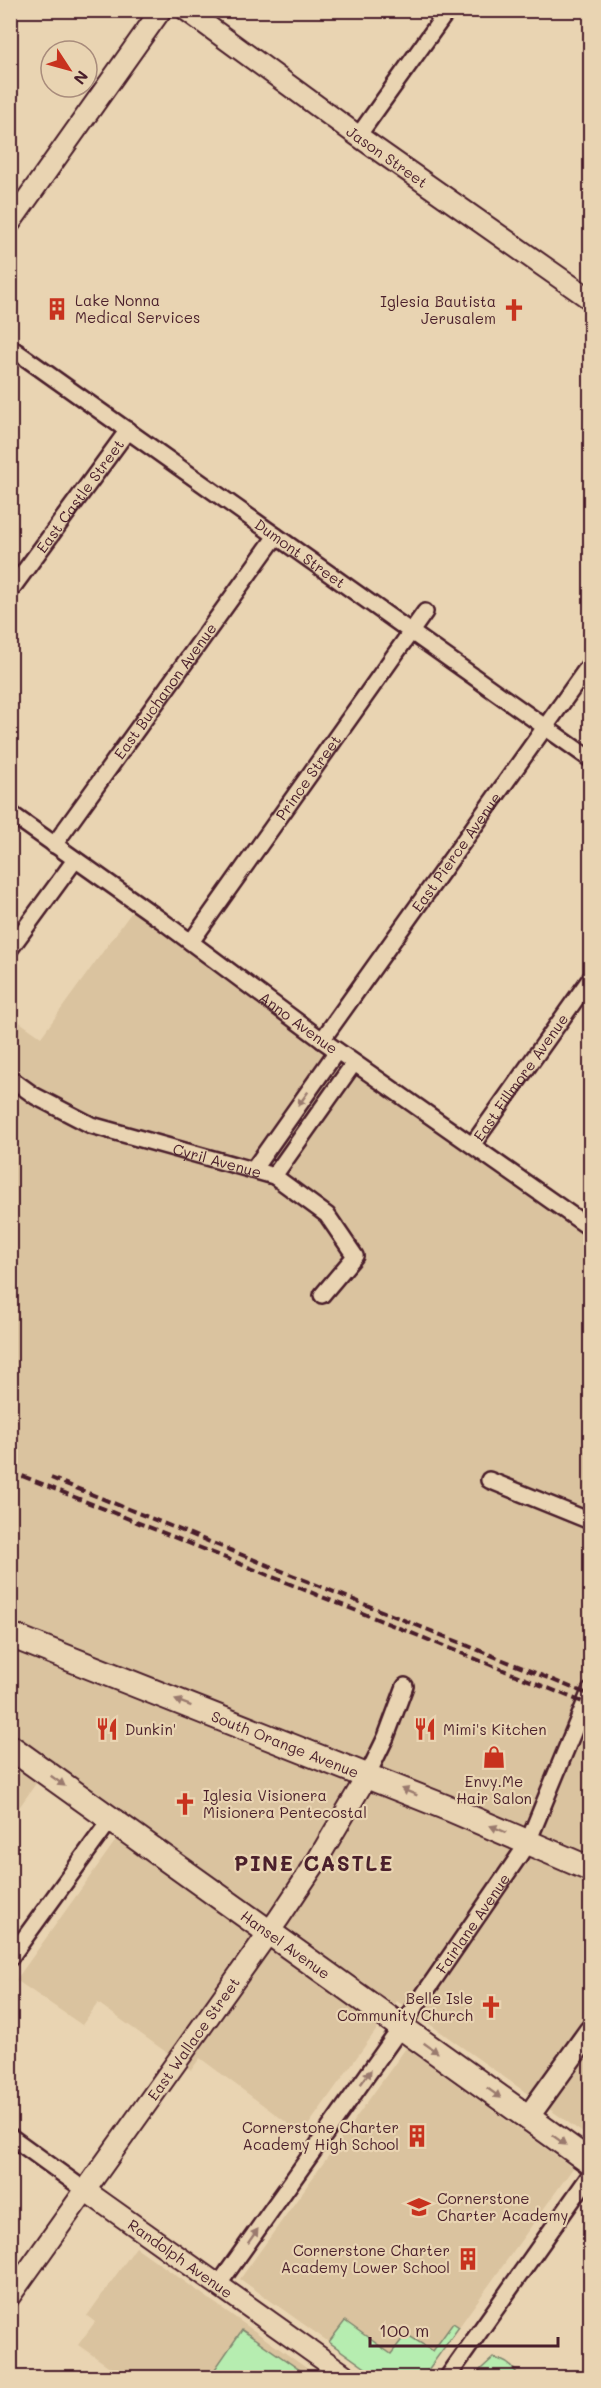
<svg xmlns="http://www.w3.org/2000/svg" width="601" height="2388" font-family="Mali,sans-serif">
<rect width="100%" height="100%" fill="#e9d4b2"/>
<filter id="ink" filterUnits="userSpaceOnUse"><feTurbulence type="fractalNoise" baseFrequency=".0167" numOctaves="2"/><feDisplacementMap in="SourceGraphic" scale="12" xChannelSelector="R" yChannelSelector="G"/><feConvolveMatrix kernelMatrix="1 2 1 2 8 2 1 2 1" color-interpolation-filters="sRGB"/></filter>
<g filter="url(#ink)">
<g fill="#dac39f">
<path d="M136 906 590 1229V2138L397 2001 302 2134 200 2058 191 2070 98 2003 82 2025 16 1980 124 1829 44 1772 11 1819V1016L41 1037Z"/>
<path d="M406 2048 573 2168 423 2377H378L240 2279Z"/>
<path d="M136 2247 319 2377H124L78 2345 95 2322 87 2316Z"/>
</g>
<g fill="#b6edb0" stroke="#80866e" stroke-width="1.5">
<path d="M345 2321 391 2354 403 2338 411 2337 433 2351 453 2323 459 2327 423 2377H378L329 2342Z"/>
<path d="M242 2330 310 2377H221L213 2372Z"/>
<path d="M493 2358C506 2360 514 2367 519 2377H476L481 2369Z"/>
</g>
<g fill="none" stroke-linecap="round" stroke-linejoin="round">
<g stroke="#4a1f2b" stroke-width="20">
<g id="minor">
<path d="M358 136 448 10"/>
<path id="s1" d="M10 347 590 759"/>
<path id="s2" d="M10 591 128 430"/>
<path id="s3" d="M10 813 161 920 322 1040 590 1228"/>
<path id="s4" d="M54 845 276 536"/>
<path id="s5" d="M191 942 425 612"/>
<path d="M10 949 75 860"/>
<path id="s6" d="M322 1040 590 664"/>
<path id="s7" d="M10 1078 35 1096 91 1125 274 1176 327 1215 355 1256 322 1295"/>
<path id="s8" d="M473 1144 590 979"/>
<path d="M253 1170 337 1051"/>
<path d="M274 1176 354 1063"/>
<path d="M489 1480 590 1521"/>
<path d="M367 1776 386 1737 405 1686"/>
<path d="M10 1958 111 1819"/>
<path d="M10 2136 86 2191"/>
<path id="s9" d="M219 2284 402 2026 519 1856 528 1842 590 1691"/>
<path d="M447 2378 590 2175"/>
</g>
</g>
<g stroke="#4a1f2b" stroke-width="24">
<g id="tertiary">
<path id="s10" d="M186 10 358 136 590 299"/>
<path d="M10 223 161 10"/>
<path id="s11" d="M86 2191 349 2378"/>
<path id="s12" d="M10 2296 279 1918 315 1864 367 1776"/>
</g>
</g>
<g stroke="#4a1f2b" stroke-width="26">
<path id="secondary" d="M528 2117 590 2031"/>
</g>
<g stroke="#4a1f2b" stroke-width="28">
<g id="primary">
<path id="s13" d="M10 1635 450 1809 590 1869"/>
<path id="s14" d="M10 1747 590 2162"/>
</g>
</g>
<use href="#minor" stroke="#e9d4b2" stroke-width="15"/>
<use href="#tertiary" stroke="#e9d4b2" stroke-width="20"/>
<use href="#secondary" stroke="#e9d4b2" stroke-width="21"/>
<use href="#primary" stroke="#e9d4b2" stroke-width="24"/>
<g stroke="#4a1f2b" stroke-width="4" stroke-dasharray="9 4.5" stroke-linecap="butt">
<path d="M10 1471 590 1705"/>
<path d="M51 1478 590 1695"/>
</g>
</g>
<defs><path id="oneway-solid" d="M-6-.8H1V-3.2L6.5 0L1 3.2V.8H-6Z" transform="scale(1.5)"/></defs>
<g fill="#9a7a6e">
<use href="#oneway-solid" transform="translate(303 1099) rotate(125)"/>
<use href="#oneway-solid" transform="translate(183 1703) rotate(-159)"/>
<use href="#oneway-solid" transform="translate(58 1781) rotate(36)"/>
<use href="#oneway-solid" transform="translate(409 1792) rotate(-158)"/>
<use href="#oneway-solid" transform="translate(498 1829) rotate(-157)"/>
<use href="#oneway-solid" transform="translate(431 2048) rotate(35)"/>
<use href="#oneway-solid" transform="translate(366 2077) rotate(-54)"/>
<use href="#oneway-solid" transform="translate(494 2093) rotate(36)"/>
<use href="#oneway-solid" transform="translate(559 2140) rotate(36)"/>
<use href="#oneway-solid" transform="translate(253 2236) rotate(-55)"/>
</g>
</g>
<defs>
<g id="building-bare" transform="scale(1.8)"><path d="M-4-6H4V6H1V3H-1V6H-4ZM-2.5-4.3h1.7v1.8h-1.7ZM.8-4.3h1.7v1.8H.8ZM-2.5-1h1.7V.8h-1.7ZM.8-1h1.7V.8H.8Z" fill="#c8321e" stroke="#e9d4b2" stroke-width="2.5" paint-order="stroke"/></g>
<g id="church-bare" transform="scale(1.8)"><path d="M-1.2-6h2.4v3.5h3.3v2.4h-3.3V6h-2.4V-.1h-3.3v-2.4h3.3Z" fill="#c8321e" stroke="#e9d4b2" stroke-width="2.5" paint-order="stroke"/></g>
<g id="restaurant-bare" transform="scale(1.8)"><path d="M-5-6h1v4h1v-4h1v4h1v-4h1v5L-1.5 .5V6h-2V.5L-5-1ZM5-6V6H3V1.5H1.5Q1.5-4 5-6Z" fill="#c8321e" stroke="#e9d4b2" stroke-width="2.5" paint-order="stroke"/></g>
<g id="shop-bare" transform="scale(1.8)"><path d="M-5-2.5h2.3a2.7 3.5 0 0 1 5.4 0H5L5.5 6h-11ZM-1.5-2.5h3a1.5 2.3 0 0 0-3 0Z" fill="#c8321e" stroke="#e9d4b2" stroke-width="2.5" paint-order="stroke"/></g>
<g id="school-bare" transform="scale(1.8)"><path d="M0-5L7-2L0 1L-7-2ZM-4 1L0 2.5L4 1V4Q0 6-4 4Z" fill="#c8321e" stroke="#e9d4b2" stroke-width="2.5" paint-order="stroke"/></g>
</defs>
<g fill-rule="evenodd">
<use href="#building-bare" x="57" y="309"/>
<use href="#church-bare" x="514" y="310"/>
<use href="#restaurant-bare" x="107" y="1729"/>
<use href="#restaurant-bare" x="425" y="1729"/>
<use href="#shop-bare" x="494" y="1757"/>
<use href="#church-bare" x="185" y="1804"/>
<use href="#church-bare" x="491" y="2007"/>
<use href="#building-bare" x="417" y="2136"/>
<use href="#school-bare" x="419" y="2207"/>
<use href="#building-bare" x="468" y="2259"/>
</g>
<g text-anchor="middle" dominant-baseline="central" stroke-width="4.5" stroke-linejoin="round" paint-order="stroke">
<g font-size="15" fill="#4a1f2b" stroke="#e9d4b2">
<text stroke="none"><textPath href="#s10" startOffset="249">Jason Street</textPath></text>
<text stroke="none"><textPath href="#s2" startOffset="118">East Castle Street</textPath></text>
<text stroke="none"><textPath href="#s1" startOffset="356">Dumont Street</textPath></text>
<text stroke="none"><textPath href="#s4" startOffset="190">East Buchanon Avenue</textPath></text>
<text stroke="none"><textPath href="#s5" startOffset="202">Prince Street</textPath></text>
<text stroke="none"><textPath href="#s6" startOffset="231">East Pierce Avenue</textPath></text>
<text stroke="none"><textPath href="#s3" startOffset="357">Anno Avenue</textPath></text>
<text stroke="none"><textPath href="#s8" startOffset="82">East Fillmore Avenue</textPath></text>
<text stroke="none"><textPath href="#s7" startOffset="225">Cyril Avenue</textPath></text>
<text stroke="none"><textPath href="#s13" startOffset="296">South Orange Avenue</textPath></text>
<text stroke="none"><textPath href="#s9" startOffset="441">Fairlane Avenue</textPath></text>
<text stroke="none"><textPath href="#s14" startOffset="339">Hansel Avenue</textPath></text>
<text stroke="none"><textPath href="#s12" startOffset="316">East Wallace Street</textPath></text>
<text stroke="none"><textPath href="#s11" startOffset="116">Randolph Avenue</textPath></text>
</g>
<g font-size="15" fill="#4a1f2b" stroke="#e9d4b2" text-anchor="start">
<text x="75" y="300">Lake Nonna<tspan x="75" dy="17">Medical Services</tspan></text>
<text x="496" y="301" text-anchor="end">Iglesia Bautista<tspan x="496" dy="17">Jerusalem</tspan></text>
<text x="125" y="1729">Dunkin'</text>
<text x="443" y="1729">Mimi's Kitchen</text>
<text x="494" y="1781" text-anchor="middle">Envy.Me<tspan x="494" dy="17">Hair Salon</tspan></text>
<text x="203" y="1795">Iglesia Visionera<tspan x="203" dy="17">Misionera Pentecostal</tspan></text>
<text x="473" y="1998" text-anchor="end">Belle Isle<tspan x="473" dy="17">Community Church</tspan></text>
<text x="399" y="2127" text-anchor="end">Cornerstone Charter<tspan x="399" dy="17">Academy High School</tspan></text>
<text x="437" y="2198">Cornerstone<tspan x="437" dy="17">Charter Academy</tspan></text>
<text x="450" y="2250" text-anchor="end">Cornerstone Charter<tspan x="450" dy="17">Academy Lower School</tspan></text>
</g>
<g font-size="21" font-weight="bold" letter-spacing="1.5" fill="#4a1f2b" stroke="#e9d4b2">
<text x="314" y="1862">PINE CASTLE</text>
</g>
</g>
<rect width="601" height="2388" fill="none" stroke="#e9d4b2" stroke-width="36"/>
<rect x="18" y="18" width="565" height="2352" fill="none" stroke="#4a1f2b" stroke-width="2" filter="url(#ink)"/>
<g transform="translate(69 69) rotate(126)"><circle r="28" fill="#e9d4b2" stroke="#a98c7c" stroke-width="1.5"/>
<path d="M0-4.5L10 22L0 15L-10 22Z" fill="#c8321e"/>
<text y="-9" font-size="16" font-weight="bold" text-anchor="middle" fill="#4a1f2b">N</text>
</g>
<path d="M370 2337v9h188v-9" fill="none" stroke="#4a1f2b" stroke-width="3"/>
<text x="379" y="2337" font-size="18" fill="#4a1f2b" stroke="#e9d4b2" stroke-width="4.5" paint-order="stroke">100 m</text>
</svg>
